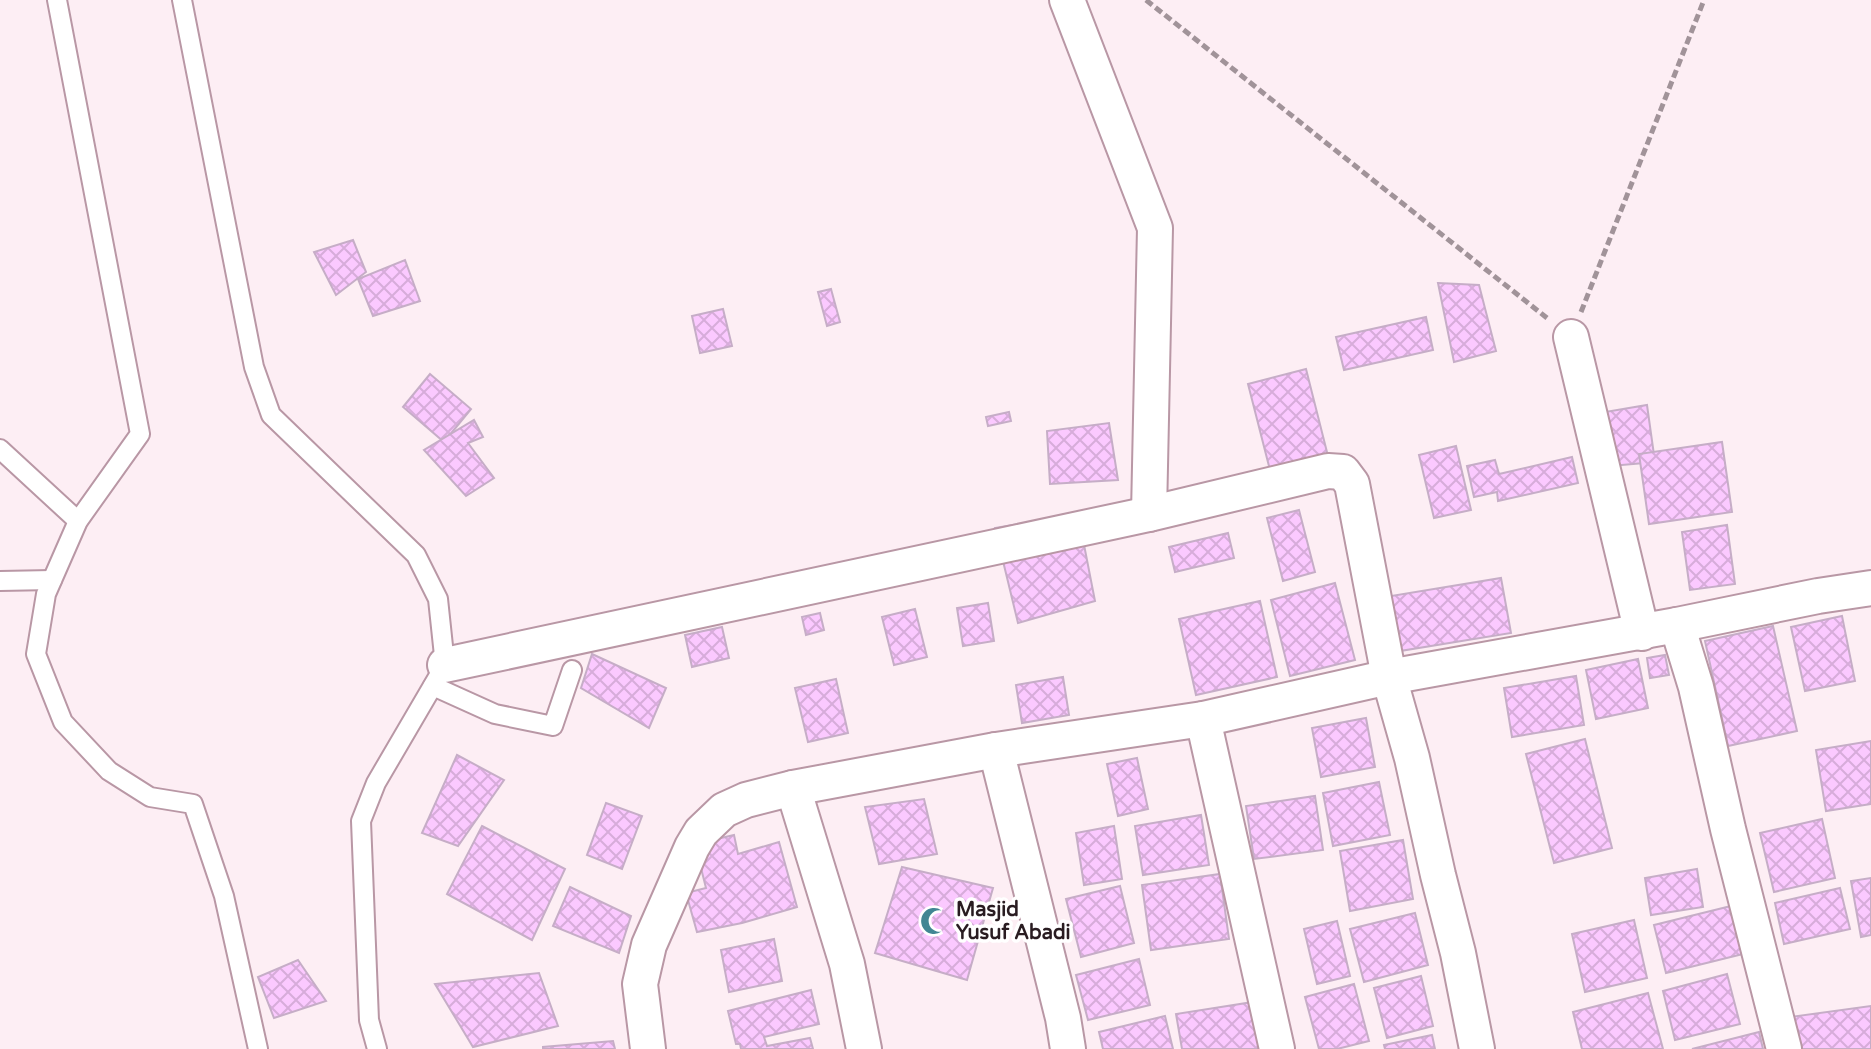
<svg xmlns="http://www.w3.org/2000/svg" width="1871" height="1049" font-family="'Varela Round',sans-serif">
<defs>
<pattern id="building-cross-hatch" width="8" height="8" patternUnits="userSpaceOnUse" patternTransform="scale(2)"><rect width="8" height="8" fill="#fbc9ff"/><path d="M0 0l8 8M0 8l8-8" fill="none" stroke="#d7acda"/></pattern>
</defs>
<rect width="100%" height="100%" fill="#fdeef4"/>
<g fill="url(#building-cross-hatch)" stroke="#c6adc7" stroke-width="2">
<path d="M353 240 366 272 336 295 314 252Z"/>
<path d="M405 260 420 301 373 316 358 279Z"/>
<path d="M1438 283 1479 285 1496 351 1454 362Z"/>
<path d="M831 289 840 322 827 326 818 292Z"/>
<path d="M723 309 732 346 700 353 692 316Z"/>
<path d="M1426 317 1433 350 1344 370 1336 337Z"/>
<path d="M1306 369 1329 460 1271 474 1248 384Z"/>
<path d="M430 374 471 409 444 442 403 407Z"/>
<path d="M1647 405 1655 462 1611 466 1605 412Z"/>
<path d="M1009 412 1011 421 988 426 986 417Z"/>
<path d="M474 420 483 437 468 443 494 478 466 496 424 450Z"/>
<path d="M1109 423 1118 480 1050 484 1047 431Z"/>
<path d="M1722 442 1732 512 1649 524 1639 454Z"/>
<path d="M1456 446 1471 510 1434 518 1419 455Z"/>
<path d="M1572 457 1578 483 1498 501 1497 492 1474 497 1467 466 1495 460 1499 474Z"/>
<path d="M1299 510 1315 572 1283 581 1267 518Z"/>
<path d="M1078 514 1095 601 1018 623 995 528Z"/>
<path d="M1727 525 1735 584 1690 590 1682 532Z"/>
<path d="M1228 533 1234 558 1175 572 1169 547Z"/>
<path d="M1501 578 1511 633 1400 651 1391 596Z"/>
<path d="M1335 583 1355 660 1290 676 1271 600Z"/>
<path d="M1260 601 1277 677 1196 695 1179 619Z"/>
<path d="M988 603 994 641 963 646 957 608Z"/>
<path d="M915 609 927 657 894 665 882 617Z"/>
<path d="M820 613 824 630 806 635 802 617Z"/>
<path d="M1842 616 1855 681 1805 691 1791 627Z"/>
<path d="M1773 626 1797 731 1728 746 1705 641Z"/>
<path d="M722 627 729 658 692 667 685 635Z"/>
<path d="M592 654 666 688 649 728 581 688Z"/>
<path d="M1665 655 1669 675 1650 678 1647 658Z"/>
<path d="M1638 659 1648 708 1596 719 1586 670Z"/>
<path d="M1576 676 1584 725 1512 737 1504 688Z"/>
<path d="M1063 677 1069 715 1022 723 1016 685Z"/>
<path d="M836 679 848 733 808 742 795 688Z"/>
<path d="M1366 718 1375 767 1321 777 1312 728Z"/>
<path d="M1585 739 1612 848 1554 863 1526 754Z"/>
<path d="M1871 741V804L1826 811 1816 750Z"/>
<path d="M457 755 504 780 458 846 422 833Z"/>
<path d="M1137 758 1148 809 1118 816 1107 764Z"/>
<path d="M1379 782 1390 835 1333 846 1323 793Z"/>
<path d="M1315 796 1323 850 1254 859 1246 806Z"/>
<path d="M924 799 937 854 879 864 865 807Z"/>
<path d="M606 803 642 816 622 869 587 855Z"/>
<path d="M1201 815 1209 865 1143 875 1135 826Z"/>
<path d="M1822 819 1835 878 1774 892 1760 833Z"/>
<path d="M482 826 565 869 532 940 447 894Z"/>
<path d="M1114 826 1122 879 1084 885 1076 833Z"/>
<path d="M734 835 738 854 779 842 797 907 742 923 697 932 686 893 706 888 695 844Z"/>
<path d="M1403 840 1413 899 1350 911 1340 851Z"/>
<path d="M902 867 993 888 967 980 875 953Z"/>
<path d="M1697 869 1703 907 1651 915 1645 878Z"/>
<path d="M1220 874 1229 939 1151 950 1142 885Z"/>
<path d="M1871 878V935L1861 937 1851 881Z"/>
<path d="M1120 886 1134 943 1081 957 1066 899Z"/>
<path d="M570 887 631 916 619 953 553 926Z"/>
<path d="M1840 888 1850 929 1784 944 1775 903Z"/>
<path d="M1739 904 1751 952 1666 973 1654 925Z"/>
<path d="M1415 913 1428 965 1364 982 1350 929Z"/>
<path d="M1634 920 1647 978 1585 992 1572 934Z"/>
<path d="M1337 921 1350 976 1317 984 1304 929Z"/>
<path d="M774 939 782 981 729 992 721 950Z"/>
<path d="M1139 959 1150 1005 1088 1020 1076 975Z"/>
<path d="M298 960 326 1001 274 1018 258 977Z"/>
<path d="M539 973 558 1026 473 1047 435 984Z"/>
<path d="M1727 974 1740 1024 1675 1040 1663 991Z"/>
<path d="M1421 976 1433 1026 1387 1038 1374 988Z"/>
<path d="M1354 984 1369 1041 1337 1049H1319L1305 997Z"/>
<path d="M811 990 819 1024 764 1037 767 1046 810 1038 813 1049H741L740 1044H736L728 1011Z"/>
<path d="M1648 993 1663 1049H1582L1573 1012Z"/>
<path d="M1253 1002 1261 1049H1182L1176 1014Z"/>
<path d="M1871 1006V1049H1794L1790 1017Z"/>
<path d="M1165 1016 1173 1049H1103L1099 1032Z"/>
<path d="M1759 1032 1763 1049H1692Z"/>
<path d="M1432 1035 1435 1049H1385L1384 1045Z"/>
<path d="M613 1041 615 1049H543V1047Z"/>
</g>
<g fill="none" stroke-linecap="round" stroke-linejoin="round">
<g stroke="#b997a5" stroke-width="22">
<g id="lane">
<path d="M57 0 140 434 78 521 46 594 36 654 63 722 109 771 150 797 193 804 224 896 258 1049"/>
<path d="M182 0 254 367 271 415 416 555 438 599 445 665 376 783 361 821 369 1020 377 1049"/>
<path d="M0 449 78 521"/>
<path d="M0 581 52 580"/>
<path d="M433 686 495 714 553 726 572 670"/>
</g>
</g>
<g stroke="#b997a5" stroke-width="38">
<g id="street">
<path d="M1067 0 1155 228 1149 514"/>
<path d="M1571 337 1642 633"/>
<path d="M1677 625 1818 596 1871 588"/>
<path d="M445 665 1149 514 1328 471 1343 472 1352 484 1389 677 1412 758 1438 875 1458 953 1477 1049"/>
<path d="M1203 719 1277 1049"/>
<path d="M793 788 847 964 864 1049"/>
<path d="M648 1049 640 984 649 945 692 847 701 832 724 810 746 800 793 788 996 750"/>
<path d="M1068 1049 1063 1018 996 750 1203 719 1389 677 1677 625 1696 687 1728 829 1784 1049"/>
</g>
</g>
<g stroke="#a19399" stroke-width="5" stroke-dasharray="8 4" stroke-linecap="butt">
<path d="M1146 0 1547 318"/>
<path d="M1581 312 1704 0"/>
</g>
<use href="#lane" stroke="#fff" stroke-width="18"/>
<use href="#street" stroke="#fff" stroke-width="34"/>
</g>
<defs>
<g id="mosque-bare" transform="scale(2.16)"><path d="M3.5-4.9A6 6 0 1 0 3.5 4.9A5 5 0 1 1 3.5-4.9Z" fill="#418693" stroke="#fff" stroke-width="2.5" paint-order="stroke"/></g>
</defs>
<g fill-rule="evenodd">
<use href="#mosque-bare" x="934" y="921"/>
</g>
<g text-anchor="middle" dominant-baseline="central" stroke-width="7" stroke-linejoin="round" paint-order="stroke">
<g font-size="20" font-weight="bold" fill="#291c21" stroke="#fff" text-anchor="start">
<text x="956" y="910">Masjid<tspan x="956" dy="23">Yusuf Abadi</tspan></text>
</g>
</g>
</svg>
